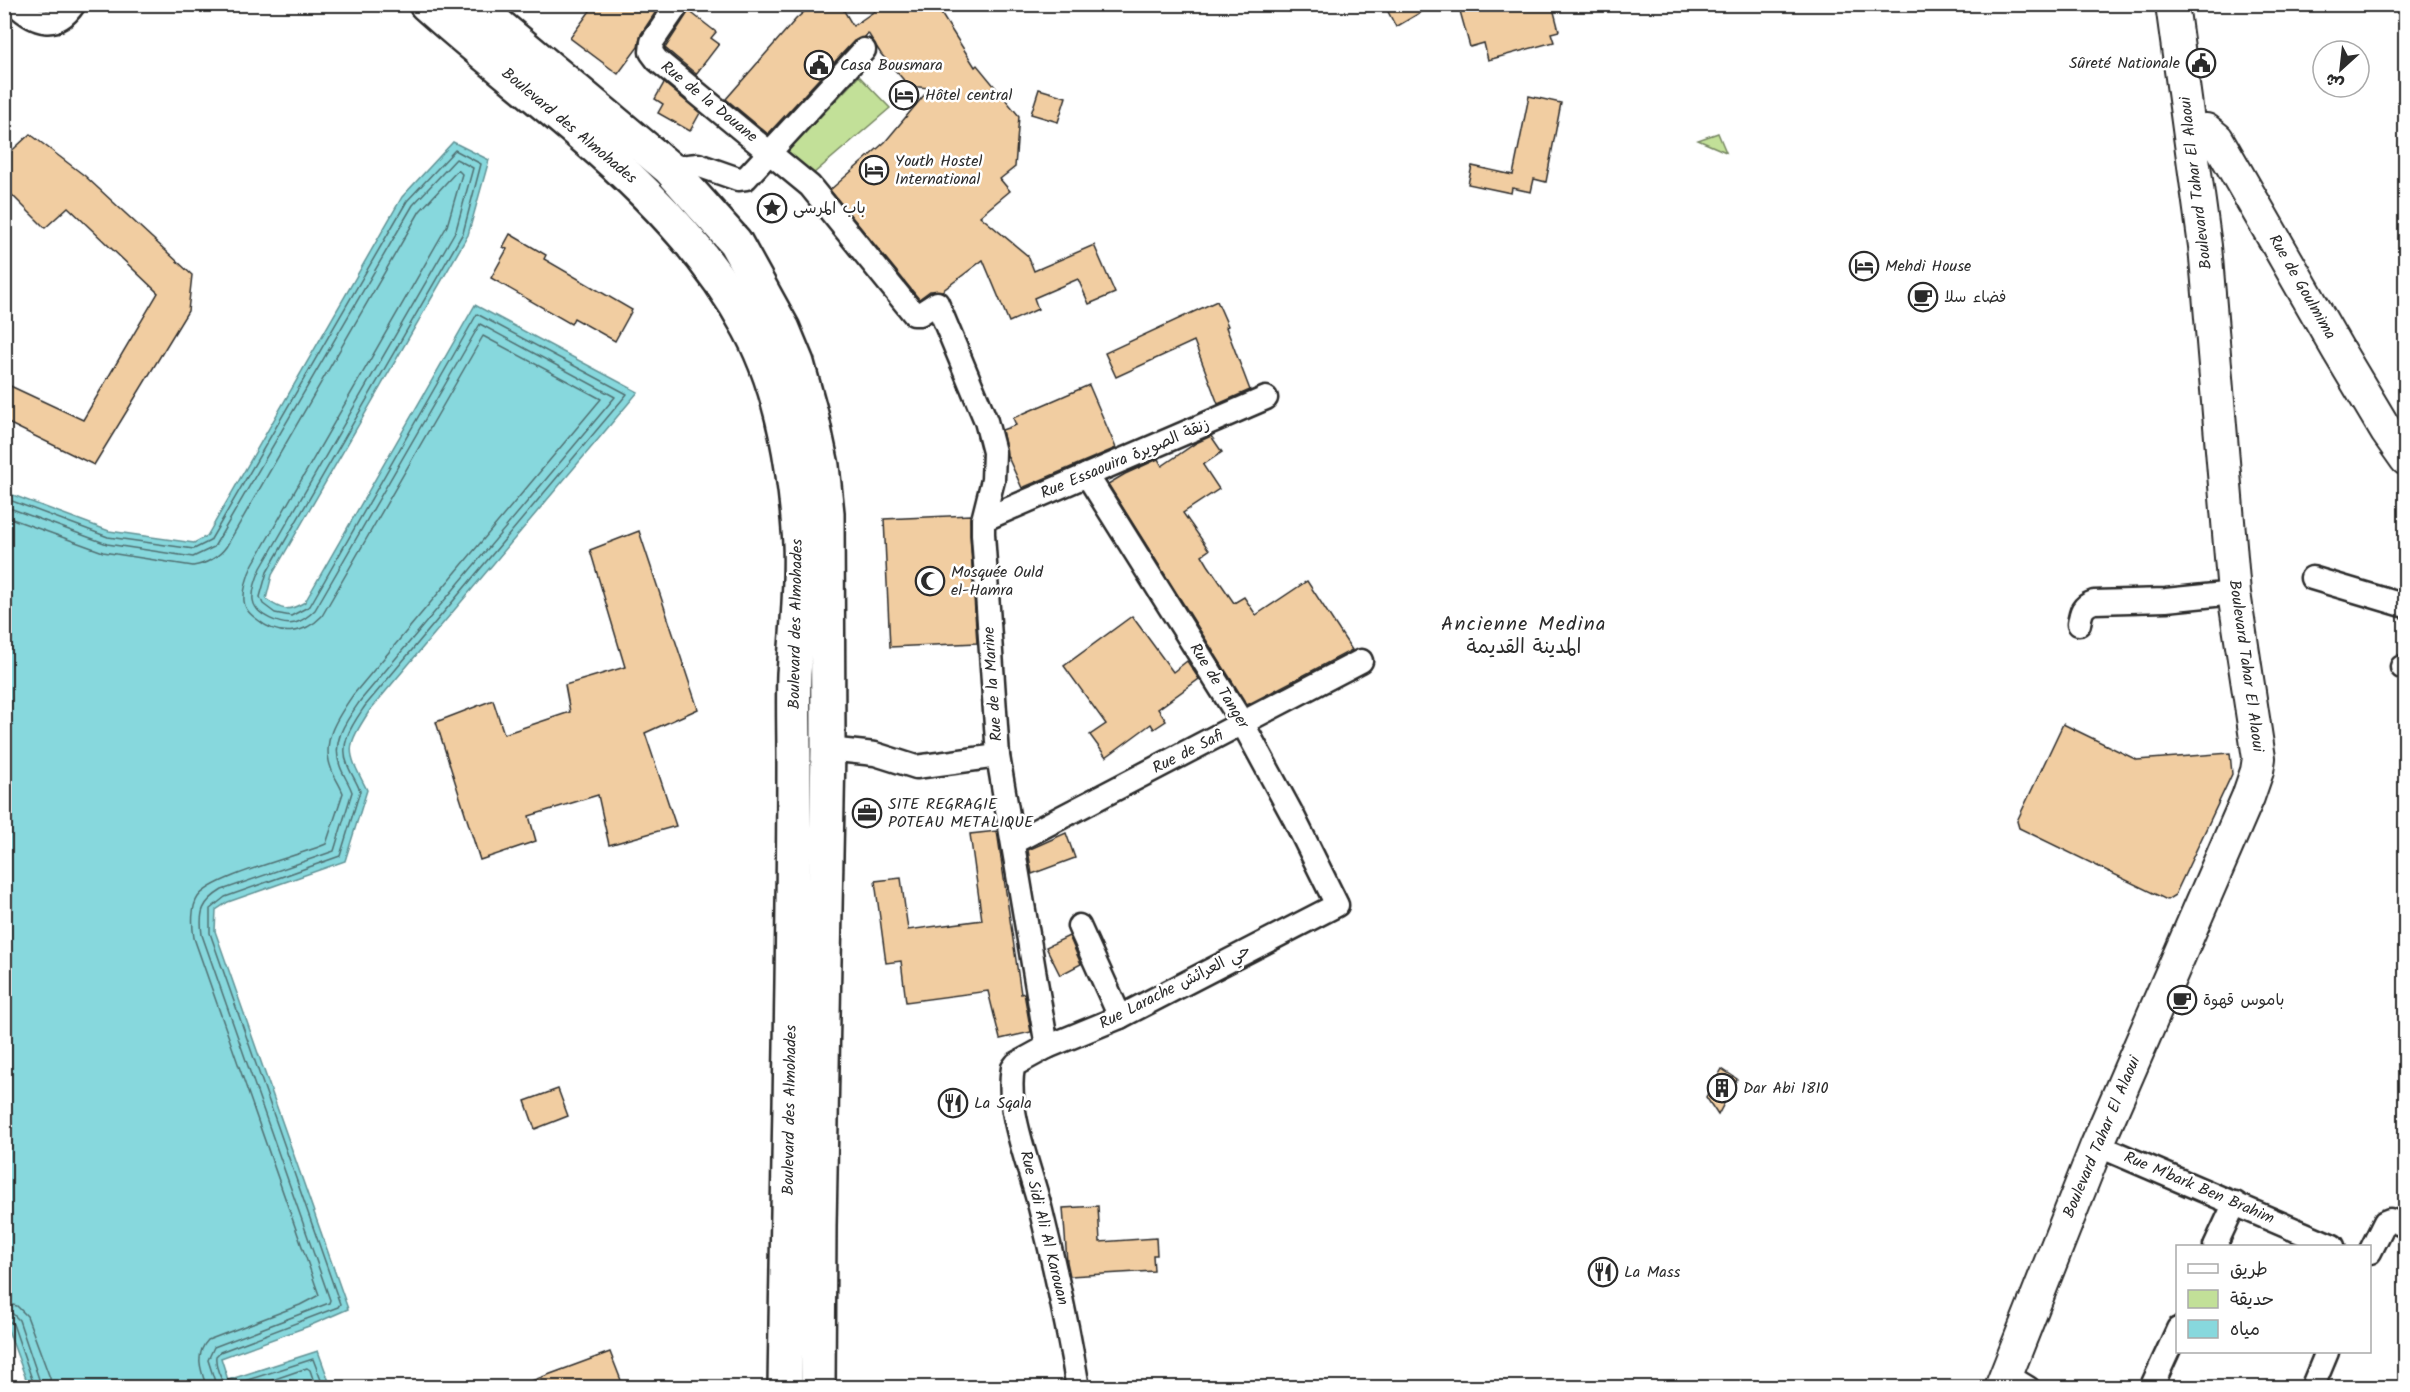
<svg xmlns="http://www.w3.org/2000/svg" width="2410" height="1392" font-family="Kalam,'Playpen Sans Arabic',sans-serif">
<rect width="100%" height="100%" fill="#fff"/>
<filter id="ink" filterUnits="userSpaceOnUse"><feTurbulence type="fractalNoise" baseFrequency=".0167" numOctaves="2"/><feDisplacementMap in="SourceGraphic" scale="12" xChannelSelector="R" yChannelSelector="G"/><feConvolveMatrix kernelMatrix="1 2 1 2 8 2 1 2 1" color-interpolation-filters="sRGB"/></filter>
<g filter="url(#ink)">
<g fill="#c2e098" stroke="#768662" stroke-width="1.5">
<path d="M859 76 890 108 806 180 782 157Z"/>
<path d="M1718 133 1726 152 1698 140Z"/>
</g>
<path fill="#87d8dd" stroke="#629396" stroke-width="1.5" d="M453 142 489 160 468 235 272 575 266 599C282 611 288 612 305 602L475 305 638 392 370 710C345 749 346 749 367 790L345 861 228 902 216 910 215 931 348 1309 309 1326 221 1358 228 1380 318 1351 331 1387H29L4 1319 5 492 109 531 194 543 207 536 402 197Z"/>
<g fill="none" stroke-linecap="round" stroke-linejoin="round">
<g stroke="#507072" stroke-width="1.5">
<path d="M4 498 108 537 194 549 210 541 407 201 455 150 481 164 463 233 267 572 260 597 263 604 275 613 291 616 310 606 477 314 627 394 365 706C353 724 338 743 348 766 351 774 357 782 360 791L340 856 225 897 210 909V933L340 1304 338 1307 220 1352 216 1356C215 1365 220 1382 229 1386L313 1359 324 1388"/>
<path d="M4 506 107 544 193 557 214 547 413 205 456 159 473 168 456 230 261 568C257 577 252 591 253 600 255 616 282 626 295 623 302 621 310 615 315 610L480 324 615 397 360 701C346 721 331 741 340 766 343 775 349 783 352 792L334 851 222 890C202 902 199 912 202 935L330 1300 329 1303 214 1347 208 1360 217 1388"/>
<path d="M4 516 103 552 193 566C206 564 219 557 226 547L420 211 458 170 462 174 447 226 253 564C248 574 243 590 244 601 245 610 251 615 258 620 278 637 304 635 322 616L483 336 601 399 353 695C337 718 320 742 332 771 335 778 340 785 343 793L326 844C299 856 213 876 198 897 191 907 192 926 194 938L319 1295 300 1305 208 1340C194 1355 201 1371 207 1388"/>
<path d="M4 1303 17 1306 27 1316 50 1378 51 1388"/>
<path d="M4 1312 13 1314 19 1320 42 1388"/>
<path d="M4 1320 9 1321 13 1324 35 1388"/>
<path d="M249 1388 307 1368 310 1370 316 1388"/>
</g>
</g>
<g fill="#f1cda1" stroke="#2b2b2b" stroke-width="1.5">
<path d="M595 4H661L641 34 638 47 618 74 570 38Z"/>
<path d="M813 4H840L853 26 885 4H935L975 67 977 65 1019 116 1015 167 1000 179 1010 191 980 216 1028 256 1034 271 1094 245 1115 293 1089 304 1078 279 1034 298 1038 309 1009 322 983 260 942 291H930L919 299 830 190 885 142 930 88 909 86 881 54 868 33 865 37 854 41 768 134 726 99 796 19Z"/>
<path d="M1384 4H1435L1396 27Z"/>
<path d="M1458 4H1552L1559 31 1551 33 1554 42 1488 60 1484 43 1470 47Z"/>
<path d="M689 11 716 32 711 38 719 44 696 74 665 48Z"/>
<path d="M664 83 700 113 690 131 658 113 663 104 655 99Z"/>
<path d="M1039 89 1066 97 1058 122 1031 114Z"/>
<path d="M1529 96 1561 103 1546 182 1534 179 1531 192 1512 188 1511 193 1468 184 1472 166 1513 175Z"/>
<path d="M30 134 85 176 192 275 188 311 94 465 4 421V383L83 420 158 293 68 207 45 228 4 187V158Z"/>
<path d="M510 234 546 255 544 259 632 310 615 341 574 318 571 324 491 278 507 249 503 247Z"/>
<path d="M1217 301 1228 326 1226 327 1250 390 1218 404 1194 341 1116 377 1105 353Z"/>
<path d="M1089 385 1116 448 1022 488 1007 455 1002 430 1016 425 1013 418Z"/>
<path d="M1211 436 1222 452 1203 465 1219 489 1183 513 1209 550 1202 555 1208 565 1234 603 1244 597 1256 615 1307 581 1352 650 1247 705 1108 484 1125 474 1158 459 1162 466 1196 443Z"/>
<path d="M970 515V535L977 643 890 647 884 519Z"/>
<path d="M639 531 698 709 645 733 676 826 609 845 598 795 529 816 536 841 480 860 436 722 493 700 504 734 570 712 565 685 625 667 590 550Z"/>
<path d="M1132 616 1173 672 1187 661 1199 679 1158 709 1166 721 1154 729 1151 724 1106 757 1090 735 1106 724 1064 666Z"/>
<path d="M2063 724 2137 760 2230 753 2232 774 2175 895 2167 900 2019 828 2017 821Z"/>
<path d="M997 831 1021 994 1024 993 1031 1032 1000 1039 988 991 906 1002 901 961 886 963 875 881 901 878 908 930 982 920 970 834Z"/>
<path d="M1066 833 1075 858 1032 874 1028 850Z"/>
<path d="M1069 936 1081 964 1060 975 1046 947Z"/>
<path d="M1722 1069 1737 1079 1718 1115 1706 1097Z"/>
<path d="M558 1089 568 1116 535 1129 525 1101Z"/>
<path d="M1098 1206 1100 1242 1156 1238 1157 1255H1153L1154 1271 1070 1276 1067 1262 1063 1208Z"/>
<path d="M610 1352 624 1388H519L518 1386Z"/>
</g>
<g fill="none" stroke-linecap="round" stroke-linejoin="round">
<path stroke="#d5d5d5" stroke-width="33" stroke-dasharray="33 16" stroke-linecap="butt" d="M608 134 681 207 710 243"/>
<g stroke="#2b2b2b" stroke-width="27">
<g id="street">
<path d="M15 4C35 23 56 31 74 4"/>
<path d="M678 4 652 42 651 52 657 60 810 186 914 314H920L937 303 986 421 994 452 993 480 983 520V534L998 756 1047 1047"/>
<path d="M669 168 698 165 738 179 746 178 864 50"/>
<path d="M983 520 1266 398"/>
<path d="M2312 578 2406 606"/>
<path d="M2079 624C2081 612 2082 606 2094 602L2166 600 2234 593"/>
<path d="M2402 667 2406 668"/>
<path d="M828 749 875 754 916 767 998 756"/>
<path d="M1014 842 1361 661"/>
<path d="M1079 926 1120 1017"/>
<path d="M2097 1145 2333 1246"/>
<path d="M2215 1246 2235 1203"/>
<path d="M2370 1252 2385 1222 2390 1220 2406 1226"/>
<path d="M2005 1374 2028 1388"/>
<path d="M1078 1388C1068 1327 1055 1267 1040 1207 1030 1168 1005 1107 1013 1068L1016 1064 1047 1047 1120 1017 1337 905 1294 818 1243 724 1087 475"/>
<path d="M2151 1388 2178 1329"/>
<path d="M2312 1388 2327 1352"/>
</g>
</g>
<g stroke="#2b2b2b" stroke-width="36">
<g id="secondary">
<path d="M2191 134 2195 131 2206 130 2217 139 2338 350 2387 432 2406 459"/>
<path d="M2001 1388 2097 1145 2248 797 2257 771 2259 758 2234 593 2205 246 2172 4"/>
</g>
</g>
<g stroke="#2b2b2b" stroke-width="38">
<g id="primary">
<path d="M426 4C540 107 674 190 749 328 784 393 795 471 800 543 802 586 797 631 794 674 793 702 794 730 794 758 794 968 788 1178 785 1388"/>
<path d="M473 4 669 168 735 242 783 329 797 363 811 414 822 466 827 513 828 749 819 1226 818 1388"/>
</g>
</g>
<use href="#street" stroke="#fff" stroke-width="22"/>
<use href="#secondary" stroke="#fff" stroke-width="32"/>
<use href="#primary" stroke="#fff" stroke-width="33"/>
</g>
</g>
<defs>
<g id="civic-ring" transform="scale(1.5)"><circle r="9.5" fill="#fff" stroke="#2b2b2b" stroke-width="1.5"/><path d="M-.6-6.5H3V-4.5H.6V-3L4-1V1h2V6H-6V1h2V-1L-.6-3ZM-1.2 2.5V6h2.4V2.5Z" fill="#2b2b2b"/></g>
<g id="hotel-ring" transform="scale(1.5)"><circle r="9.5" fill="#fff" stroke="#2b2b2b" stroke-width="1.5"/><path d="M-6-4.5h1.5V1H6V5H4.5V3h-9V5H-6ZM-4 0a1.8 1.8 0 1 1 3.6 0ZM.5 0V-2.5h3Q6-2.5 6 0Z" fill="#2b2b2b"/></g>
<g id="sight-ring" transform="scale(1.5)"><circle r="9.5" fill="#fff" stroke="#2b2b2b" stroke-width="1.5"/><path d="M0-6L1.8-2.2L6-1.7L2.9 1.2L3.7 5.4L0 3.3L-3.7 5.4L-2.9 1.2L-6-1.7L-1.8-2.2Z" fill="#2b2b2b"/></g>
<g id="cafe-ring" transform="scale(1.5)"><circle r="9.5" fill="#fff" stroke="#2b2b2b" stroke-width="1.5"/><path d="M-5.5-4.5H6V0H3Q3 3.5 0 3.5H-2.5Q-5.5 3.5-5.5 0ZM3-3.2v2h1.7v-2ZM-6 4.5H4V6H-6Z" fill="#2b2b2b"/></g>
<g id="mosque-ring" transform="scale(1.5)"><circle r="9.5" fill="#fff" stroke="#2b2b2b" stroke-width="1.5"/><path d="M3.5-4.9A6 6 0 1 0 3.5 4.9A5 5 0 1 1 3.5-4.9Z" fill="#2b2b2b"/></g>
<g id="office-ring" transform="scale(1.5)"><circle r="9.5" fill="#fff" stroke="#2b2b2b" stroke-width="1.5"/><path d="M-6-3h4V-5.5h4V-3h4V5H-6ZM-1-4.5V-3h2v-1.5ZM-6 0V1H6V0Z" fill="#2b2b2b"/></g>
<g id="building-ring" transform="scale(1.5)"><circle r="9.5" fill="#fff" stroke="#2b2b2b" stroke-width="1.5"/><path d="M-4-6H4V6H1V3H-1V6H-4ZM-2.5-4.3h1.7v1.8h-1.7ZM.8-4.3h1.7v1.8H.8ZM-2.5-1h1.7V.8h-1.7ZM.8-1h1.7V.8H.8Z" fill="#2b2b2b"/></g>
<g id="restaurant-ring" transform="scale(1.5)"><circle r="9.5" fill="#fff" stroke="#2b2b2b" stroke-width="1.5"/><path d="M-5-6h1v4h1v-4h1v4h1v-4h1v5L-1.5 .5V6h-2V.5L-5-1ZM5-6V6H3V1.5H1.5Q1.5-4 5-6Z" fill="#2b2b2b"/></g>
</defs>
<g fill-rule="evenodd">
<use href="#civic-ring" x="2201" y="63"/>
<use href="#civic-ring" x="819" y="65"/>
<use href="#hotel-ring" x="904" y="95"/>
<use href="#hotel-ring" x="874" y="170"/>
<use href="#sight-ring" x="772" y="208"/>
<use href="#hotel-ring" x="1864" y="266"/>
<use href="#cafe-ring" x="1923" y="297"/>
<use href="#mosque-ring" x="930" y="581"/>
<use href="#office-ring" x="867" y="813"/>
<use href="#cafe-ring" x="2182" y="1000"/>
<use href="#building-ring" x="1722" y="1088"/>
<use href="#restaurant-ring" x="953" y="1103"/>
<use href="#restaurant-ring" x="1603" y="1272"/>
</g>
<g text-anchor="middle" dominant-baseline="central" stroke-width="5" stroke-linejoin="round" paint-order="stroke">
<g font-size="16" fill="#2b2b2b" stroke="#fff" text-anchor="start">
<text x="2180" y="63" text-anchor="end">Sûreté Nationale</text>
<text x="840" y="65">Casa Bousmara</text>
<text x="925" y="95">Hôtel central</text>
<text x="895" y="161">Youth Hostel<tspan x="895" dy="18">International</tspan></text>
<text x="793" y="208">باب المرسى</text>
<text x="1885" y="266">Mehdi House</text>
<text x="1944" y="297">فضاء سلا</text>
<text x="951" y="572">Mosquée Ould<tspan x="951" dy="18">el-Hamra</tspan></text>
<text x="888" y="804">SITE REGRAGIE<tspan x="888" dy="18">POTEAU METALIQUE</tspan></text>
<text x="2203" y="1000">باموس قهوة</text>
<text x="1743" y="1088">Dar Abi 1810</text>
<text x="974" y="1103">La Sqala</text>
<text x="1624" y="1272">La Mass</text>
</g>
<g font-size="16" fill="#2b2b2b" stroke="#fff">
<text transform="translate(709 102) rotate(39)">Rue de la Douane</text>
<text transform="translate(569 126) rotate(40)">Boulevard des Almohades</text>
<text transform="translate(2196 183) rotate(-97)">Boulevard Tahar El Alaoui</text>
<text transform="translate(2302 287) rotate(60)">Rue de Goulmima</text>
<text transform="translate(1125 459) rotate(-23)">Rue Essaouira زنقة الصويرة</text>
<text transform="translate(796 624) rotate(-89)">Boulevard des Almohades</text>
<text transform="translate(2246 666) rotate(82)">Boulevard Tahar El Alaoui</text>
<text transform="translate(993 684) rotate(-94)">Rue de la Marine</text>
<text transform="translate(1219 686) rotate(58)">Rue de Tanger</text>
<text transform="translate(1188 752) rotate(-27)">Rue de Safi</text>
<text transform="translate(1175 987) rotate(-27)">Rue Larache حي العرائش</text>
<text transform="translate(790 1110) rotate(-89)">Boulevard des Almohades</text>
<text transform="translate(2102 1137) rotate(-67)">Boulevard Tahar El Alaoui</text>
<text transform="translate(2199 1188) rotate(23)">Rue M'bark Ben Brahim</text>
<text transform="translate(1044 1228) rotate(76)">Rue Sidi Ali Al Karouan</text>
</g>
<g font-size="20" letter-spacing="1.5" fill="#2b2b2b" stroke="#fff">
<text x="1524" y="625">Ancienne Medina<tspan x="1524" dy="23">المدينة القديمة</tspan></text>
</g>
</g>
<rect width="2410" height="1392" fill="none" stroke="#fff" stroke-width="24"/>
<rect x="12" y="12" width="2386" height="1368" fill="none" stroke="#2b2b2b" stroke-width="2" filter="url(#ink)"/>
<rect x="2176" y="1245" width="195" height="108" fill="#ffffff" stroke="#aaaaaa" stroke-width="1.5"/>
<rect x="2188" y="1264" width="30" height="9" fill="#ffffff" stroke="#aaaaaa" stroke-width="1.5"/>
<text x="2230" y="1275" font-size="18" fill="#2b2b2b">طريق</text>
<rect x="2188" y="1290" width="30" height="18" fill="#c2e098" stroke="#aaaaaa" stroke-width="1.5"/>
<text x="2230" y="1305" font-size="18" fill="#2b2b2b">حديقة</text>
<rect x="2188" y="1320" width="30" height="18" fill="#87d8dd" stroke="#aaaaaa" stroke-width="1.5"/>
<text x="2230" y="1335" font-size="18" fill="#2b2b2b">مياه</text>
<g transform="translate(2341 69) rotate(207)"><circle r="28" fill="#ffffff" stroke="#aaaaaa" stroke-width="1.5"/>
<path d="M0-4.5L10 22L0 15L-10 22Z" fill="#2b2b2b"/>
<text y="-9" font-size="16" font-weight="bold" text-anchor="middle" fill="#2b2b2b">ش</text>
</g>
</svg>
